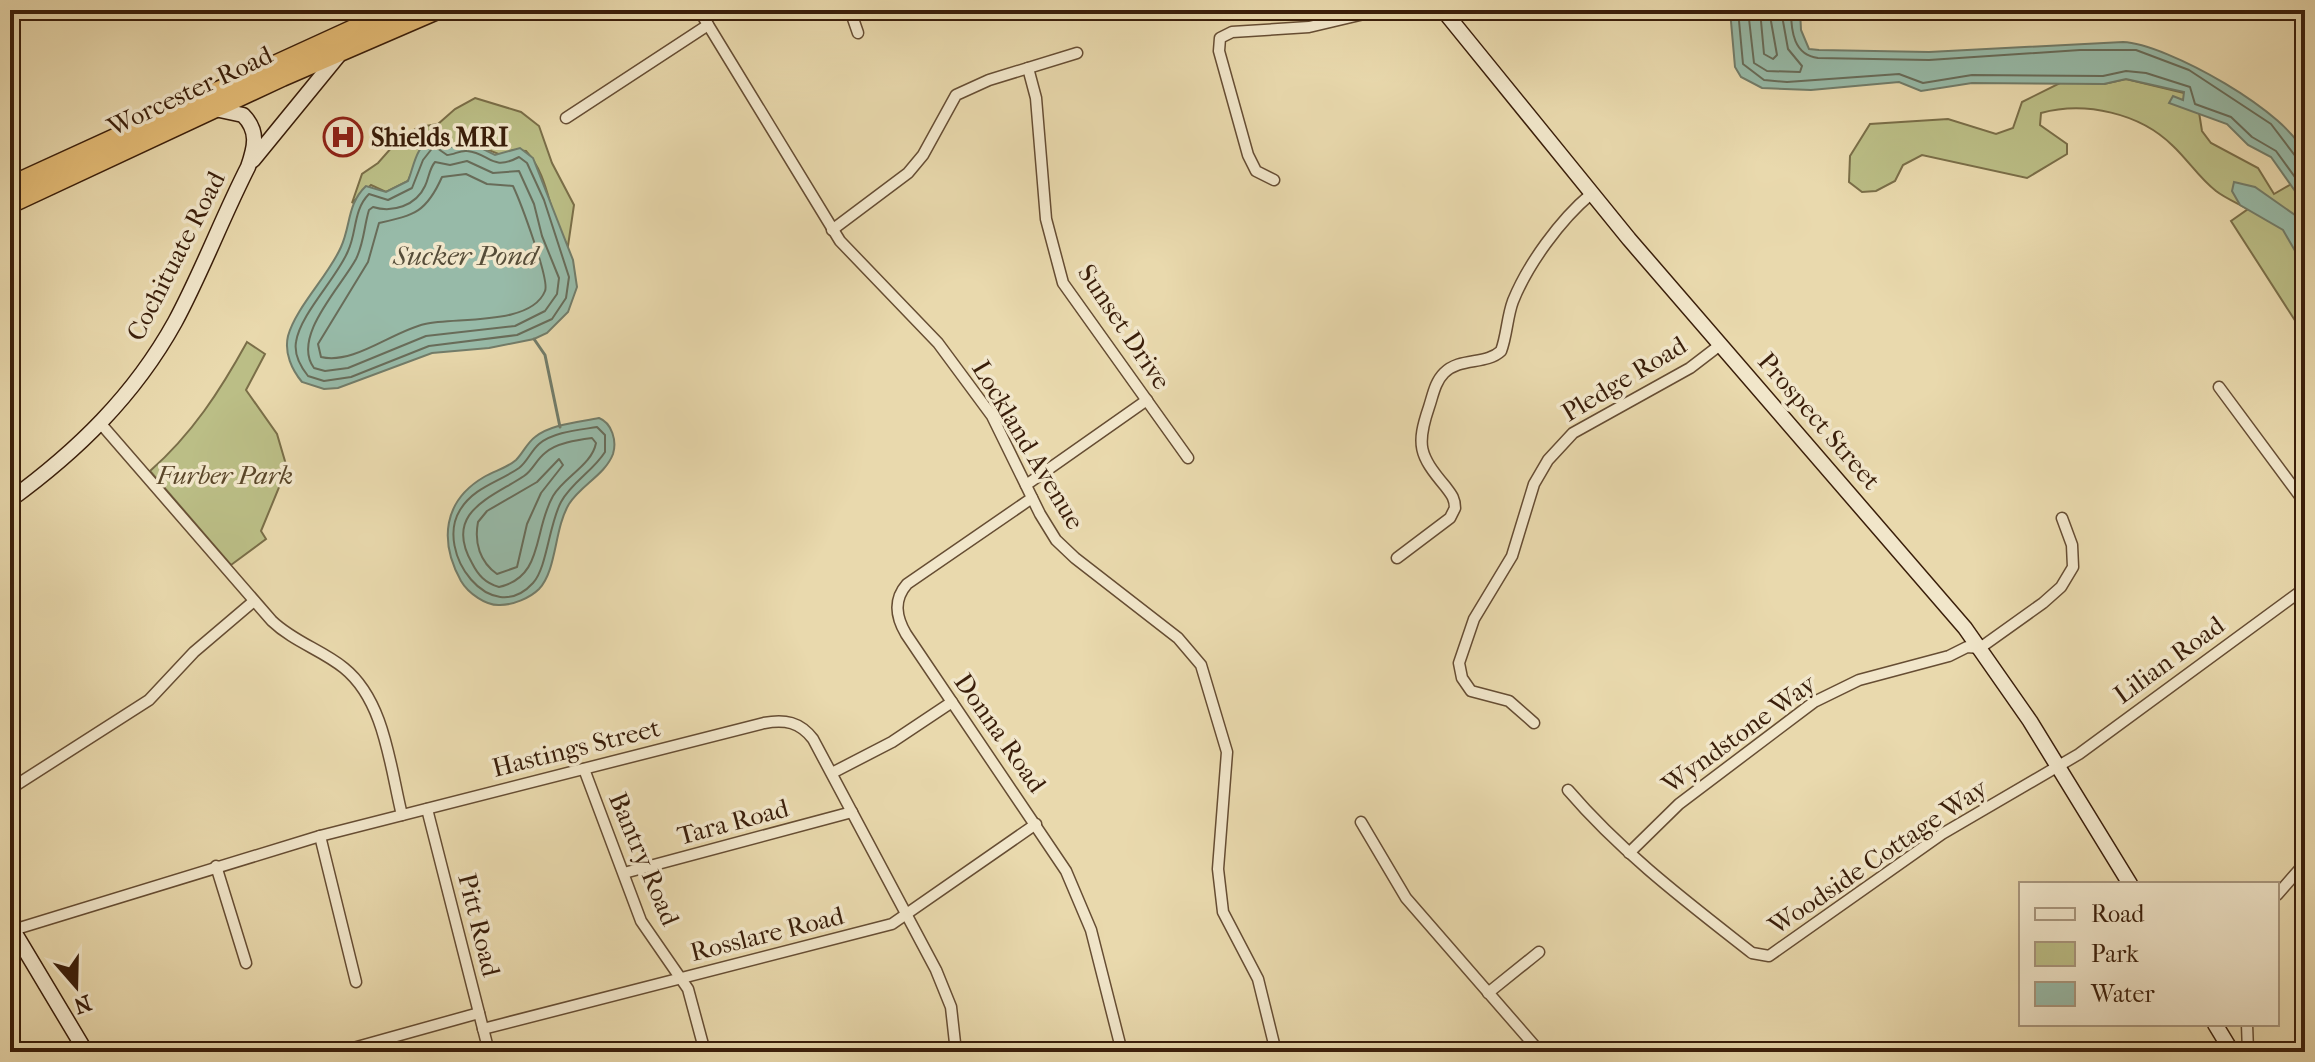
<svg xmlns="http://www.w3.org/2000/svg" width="2315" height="1062" font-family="'IM FELL French Canon',serif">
<rect width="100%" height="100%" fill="#e9d9ad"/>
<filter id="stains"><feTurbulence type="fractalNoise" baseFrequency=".0025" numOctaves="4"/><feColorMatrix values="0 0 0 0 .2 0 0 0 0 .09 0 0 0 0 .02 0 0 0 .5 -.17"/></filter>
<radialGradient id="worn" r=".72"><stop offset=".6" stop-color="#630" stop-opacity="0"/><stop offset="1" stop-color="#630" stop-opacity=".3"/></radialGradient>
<g fill="#bbbe86" stroke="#7a6e48" stroke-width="2">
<path d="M2126 79 2184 93 2198 106 2202 131 2211 143 2258 168 2274 194 2305 176V336L2231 221 2248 209C2237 203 2225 198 2216 191 2200 179 2188 160 2173 146 2140 113 2085 101 2041 113L2040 125 2067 144V154L2027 178 1922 155 1903 165 1895 181 1876 191 1862 192 1849 182 1850 156 1870 124 1948 119 1996 134 2013 128 2022 102 2062 82 2104 84Z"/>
<path d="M475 98 521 112 539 126 552 163 574 205 568 246C548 218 551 178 526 151L513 150 501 155 471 143 451 147 425 141 408 181 386 192 371 185 352 203 362 174 378 163 400 138 419 127 438 124 455 109Z"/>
<path d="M247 342 265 354 246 390 277 434 287 468 261 531 266 539 231 565 150 471C192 434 220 391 247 342Z"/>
</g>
<g fill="#97baa8" stroke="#727c69" stroke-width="2">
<path d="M1730 10H1800L1801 30 1809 49 1819 50 1929 52 2123 42C2165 43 2293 114 2305 156 2309 170 2305 191 2305 205L2271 157 2248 145 2227 124 2169 103 2173 96 2183 100 2184 92 2126 79 2104 84 1972 83 1921 91 1899 82 1811 90 1762 88 1741 77 1735 67Z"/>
<path d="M434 138H441L451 147 471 143 495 155 520 148 533 158 573 260 577 287 568 312 547 333 534 339 489 348 432 353 338 388 324 389 302 382C292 370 284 353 288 336 296 307 329 275 341 247 351 225 347 204 366 186L386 192 408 181C414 166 416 144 434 138Z"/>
<path d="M2234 182 2255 187 2305 222V268L2283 230 2240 205 2232 191Z"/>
<path d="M599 418C612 423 617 441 613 454 605 475 581 485 569 504 554 529 557 570 539 589 530 598 513 605 500 605 486 606 468 593 461 581 439 541 443 501 484 477 494 471 507 468 516 460 523 453 527 443 535 437 551 424 580 422 599 418Z"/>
</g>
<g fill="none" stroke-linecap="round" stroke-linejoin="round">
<g stroke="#686c59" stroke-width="2">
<path d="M1738 10 1743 64 1764 80 1787 82 1899 74 1923 83 1972 75 2103 76 2126 71 2146 73 2190 87 2195 104 2231 117 2252 137 2276 151 2305 191"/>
<path d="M1748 10 1754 63 1767 71 1800 72 1802 66 1788 49 1781 10"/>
<path d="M1760 10 1764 54 1773 59 1777 55 1769 10"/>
<path d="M1791 10C1791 32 1794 55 1818 58L1929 60 2080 50H2136L2189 70 2271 124 2296 157 2305 159"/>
<path d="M434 146 447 155C454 155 460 150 467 151 490 153 491 172 519 157L527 163 544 200 569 277 566 298 552 319 517 335 429 346 351 377 324 381 308 376C300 366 294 354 296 342 300 314 337 278 348 251 357 232 353 210 369 194L388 200 412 188 423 160Z"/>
<path d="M435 162 450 165 467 161 493 173 519 171 534 204 542 236 559 278 557 294 545 311 515 326 426 336 348 368 325 371 314 368C291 337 341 287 356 259 364 243 364 226 369 210L373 207C392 213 416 206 425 186 429 178 429 169 435 162Z"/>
<path d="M466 174 487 184 513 186C520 201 550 280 545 291 531 326 456 317 425 324 393 331 354 365 321 357L318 344 368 262 379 223C414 215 426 213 442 177Z"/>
<path d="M597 427 605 435V452C593 471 572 482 561 502 549 524 547 568 533 583 491 629 434 552 460 510 474 487 499 482 519 468 527 462 531 451 539 444 553 432 579 430 597 427Z"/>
<path d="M592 438 596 443C592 465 564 477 553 496 533 531 544 577 499 587 485 583 478 575 472 563 443 512 491 498 524 476 533 470 536 460 545 453 556 443 577 440 592 438Z"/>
<path d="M559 459 563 465 541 493 527 524 517 567 497 574C480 562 474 543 478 522L487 511 537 482Z"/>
</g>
<path stroke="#727c69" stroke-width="3" d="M534 339 545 355 560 427"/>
<g stroke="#664d33" stroke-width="13">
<g id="street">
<path d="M699 10 840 241 938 343 992 416 1040 514 1056 540 1075 558 1178 638 1201 665 1227 752 1218 869 1223 912 1258 979 1276 1052"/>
<path d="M850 10 858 33"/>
<path d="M1028 68 1036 98 1046 219 1063 283 1188 458"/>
<path d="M566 118 708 25"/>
<path d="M1274 180 1256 171 1248 155 1219 51 1220 38 1232 32 1309 27 1381 10"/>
<path d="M832 230 908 173 923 155 956 95 989 80 1077 53"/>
<path d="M2219 387 2305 503"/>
<path d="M101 424 272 621C294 642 322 650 344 668 385 701 390 767 402 815"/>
<path d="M1026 485 1147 400"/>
<path d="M1032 498 907 584C893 600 896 617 906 634L1066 871 1091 930 1122 1052"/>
<path d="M1397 558 1450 518 1455 508C1455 498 1451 494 1445 486 1419 455 1416 445 1429 407 1433 395 1435 382 1444 373 1460 357 1486 365 1501 351 1507 335 1507 317 1513 301 1528 264 1560 220 1591 194"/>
<path d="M1534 723 1509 701 1471 691 1462 678 1459 663 1474 619 1512 556 1534 484 1548 460 1573 433 1690 368 1720 345"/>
<path d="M584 769 641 921 688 989 705 1052"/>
<path d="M832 773 892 742 952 702"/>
<path d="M10 789 149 700 194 652 254 601"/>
<path d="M1568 790C1622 853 1687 902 1752 953L1769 956 1942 834 2079 754 2305 588"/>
<path d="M427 809 489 1052"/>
<path d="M1361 822 1406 898 1540 1052"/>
<path d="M320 836 356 982"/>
<path d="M1629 853 1679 804 1814 702 1859 680 1949 656 1967 647 1980 648 2043 603 2061 587 2073 567 2072 545 2062 518"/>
<path d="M216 866 246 963"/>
<path d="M624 873 852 812"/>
<path d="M2277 895 2305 863"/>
<path d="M13 930 320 836 764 723C785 719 800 722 813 739L936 970 951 1007 956 1052"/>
<path d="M1488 993 1539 952"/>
<path d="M2247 1024 2248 1052"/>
<path d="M483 1029 892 924 1036 824"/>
<path d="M339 1052 479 1013"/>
</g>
</g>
<g stroke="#3a1e0a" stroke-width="17">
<g id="secondary">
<path d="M1443 10 1629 239 1965 628 2030 721 2130 884"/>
<path d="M253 160 338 56"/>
<path d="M10 500C77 451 134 396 175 322 202 272 222 218 248 167 255 147 259 131 243 115L215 109"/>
<path d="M10 925 86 1052"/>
<path d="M2215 1024 2232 1052"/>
</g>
</g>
<g stroke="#3a1e0a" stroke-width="21">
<g id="highway">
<path d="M10 186 395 10"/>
<path d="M10 204 282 77 437 10"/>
</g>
</g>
<use href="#street" stroke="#f1e6ca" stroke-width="10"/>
<use href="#secondary" stroke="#f1e6ca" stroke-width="14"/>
<use href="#highway" stroke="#e4bc76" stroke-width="18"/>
</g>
<defs>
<g id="hospital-ring" transform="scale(2)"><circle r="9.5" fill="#f1e6ca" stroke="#8f2418" stroke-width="1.5"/><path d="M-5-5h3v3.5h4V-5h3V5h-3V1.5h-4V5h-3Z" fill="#8f2418"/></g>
</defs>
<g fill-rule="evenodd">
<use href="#hospital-ring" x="343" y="137"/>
</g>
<g text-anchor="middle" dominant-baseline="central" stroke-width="7" stroke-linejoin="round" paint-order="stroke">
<g font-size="26" fill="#3a1e0a" stroke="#f1e6ca">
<text transform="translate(190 91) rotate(-25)">Worcester Road</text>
<text transform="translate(176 256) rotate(-63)">Cochituate Road</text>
<text transform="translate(1124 327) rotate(56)">Sunset Drive</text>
<text transform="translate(1624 379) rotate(-31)">Pledge Road</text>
<text transform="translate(1819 421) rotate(49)">Prospect Street</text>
<text transform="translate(1028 445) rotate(59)">Lockland Avenue</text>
<text transform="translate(2169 660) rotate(-36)">Lilian Road</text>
<text transform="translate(1000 733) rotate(55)">Donna Road</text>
<text transform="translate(1739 734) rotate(-36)">Wyndstone Way</text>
<text transform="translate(576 748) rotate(-14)">Hastings Street</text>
<text transform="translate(733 822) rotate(-15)">Tara Road</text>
<text transform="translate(1878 857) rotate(-34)">Woodside Cottage Way</text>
<text transform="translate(644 859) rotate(67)">Bantry Road</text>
<text transform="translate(479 925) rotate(76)">Pitt Road</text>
<text transform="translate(767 934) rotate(-14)">Rosslare Road</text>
</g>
<g font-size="26" font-weight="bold" fill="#3a1e0a" stroke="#f1e6ca" text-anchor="start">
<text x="371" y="137">Shields MRI</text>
</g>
<g font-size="26" font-style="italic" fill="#5a4629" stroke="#f1e6ca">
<text x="225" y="475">Furber Park</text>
</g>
<g font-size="28" font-style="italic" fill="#564d39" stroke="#f1e6ca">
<text x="465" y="255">Sucker Pond</text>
</g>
</g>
<rect width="2315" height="1062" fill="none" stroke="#e9d9ad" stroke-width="40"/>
<rect x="12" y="12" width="2291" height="1038" fill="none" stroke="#3a1e0a" stroke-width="4"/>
<rect x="20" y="20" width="2275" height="1022" fill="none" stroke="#3a1e0a" stroke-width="2"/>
<rect x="2019" y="882" width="260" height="144" fill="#f1e6ca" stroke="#a8967d" stroke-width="2"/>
<rect x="2035" y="908" width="40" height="12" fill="#f1e6ca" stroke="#a8967d" stroke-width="2"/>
<text x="2091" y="922" font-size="24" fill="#3a1e0a">Road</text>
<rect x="2035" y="942" width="40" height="24" fill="#bbbe86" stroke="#a8967d" stroke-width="2"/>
<text x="2091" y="962" font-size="24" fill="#3a1e0a">Park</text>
<rect x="2035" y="982" width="40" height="24" fill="#97baa8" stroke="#a8967d" stroke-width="2"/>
<text x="2091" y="1002" font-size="24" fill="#3a1e0a">Water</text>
<g transform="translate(76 986) rotate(160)" stroke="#f1e6ca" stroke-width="6" paint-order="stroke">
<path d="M0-6L14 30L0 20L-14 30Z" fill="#3a1e0a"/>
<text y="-12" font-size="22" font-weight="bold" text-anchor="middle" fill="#3a1e0a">N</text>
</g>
<rect width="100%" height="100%" filter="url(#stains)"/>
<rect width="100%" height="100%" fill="url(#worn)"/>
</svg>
